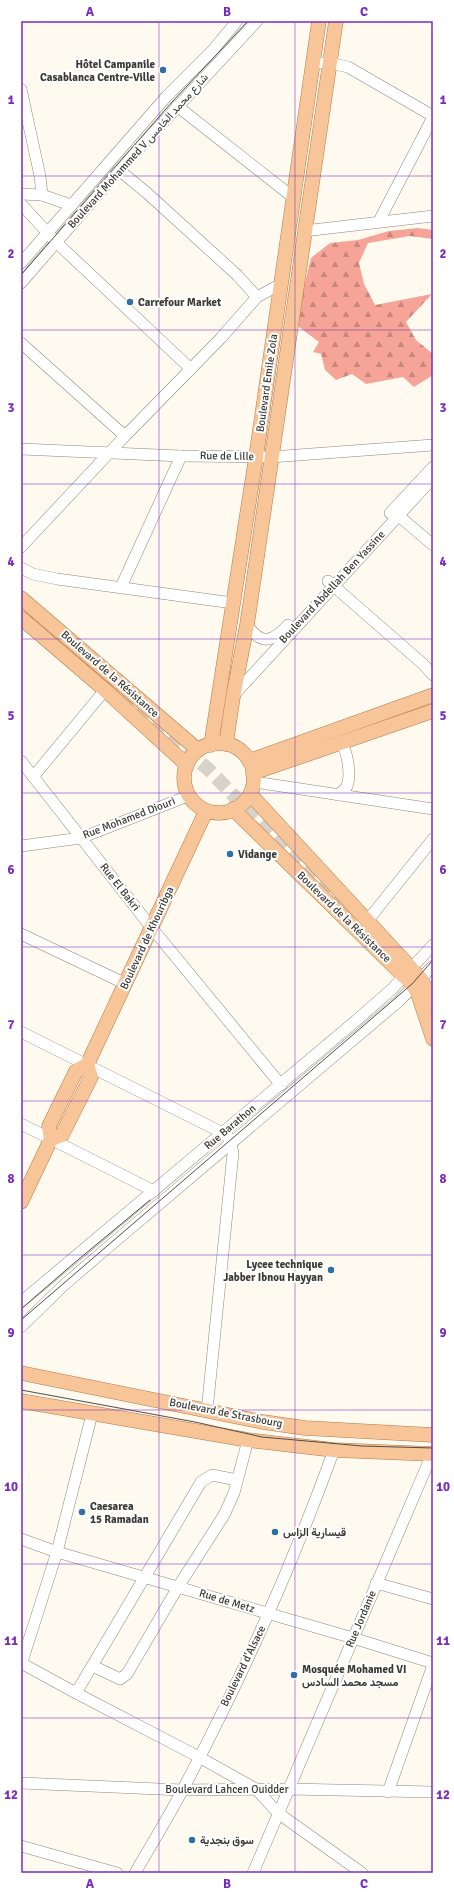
<svg xmlns="http://www.w3.org/2000/svg" width="454" height="1894" font-family="Signika,Vazirmatn,sans-serif">
<defs>
<pattern id="forest-firs" width="22" height="20" patternUnits="userSpaceOnUse"><rect width="22" height="20" fill="#f6a498"/><path d="M5 1l3.5 6h-7zM16 11l3.5 6h-7z" fill="#c8877d"/></pattern>
</defs>
<rect width="100%" height="100%" fill="#fefaef"/>
<path fill="url(#forest-firs)" d="M418 228 433 230V239L410 236 368 243 359 263 364 284 375 305 432 294 406 322 416 340 433 354V375L414 387 403 377 366 384 352 374 336 380 325 370 321 354 313 352 319 342 295 324 311 258 330 243 358 240 389 231Z"/>
<g fill="none" stroke-linecap="round" stroke-linejoin="round">
<path stroke="#d7d3ca" stroke-width="14" stroke-dasharray="14 7" stroke-linecap="butt" d="M105 682 208 769 339 904"/>
<g stroke="#8b887e" stroke-width="12">
<g id="minor">
<path d="M314 63H329L348 67 433 116"/>
<path d="M21 89 40 176 42 195"/>
<path d="M177 106 294 198"/>
<path d="M119 170 147 193 237 275 257 297"/>
<path d="M21 194 42 195 71 205"/>
<path d="M21 204 57 243 191 369"/>
<path d="M379 221 433 117"/>
<path d="M304 231 433 216"/>
<path d="M21 263 166 97 212 51 237 21"/>
<path d="M21 283 119 170 257 21"/>
<path d="M21 343 125 436"/>
<path d="M21 449 181 456 271 457 433 445"/>
<path d="M393 511 433 545"/>
<path d="M390 513 433 467"/>
<path d="M21 547 125 436 221 338 257 297 281 284"/>
<path d="M21 568 33 574 57 579 233 603"/>
<path d="M328 581 423 664 433 675"/>
<path d="M121 587 181 456"/>
<path d="M247 625C262 646 272 642 288 625"/>
<path d="M233 696 433 478"/>
<path d="M21 761 151 927 281 1085"/>
<path d="M33 777 105 690"/>
<path d="M254 782 433 809"/>
<path d="M338 795C341 792 345 790 347 786 351 776 348 751 341 744"/>
<path d="M21 846 81 838 188 796"/>
<path d="M368 920 433 839"/>
<path d="M21 934 126 984"/>
<path d="M21 1032 223 1133 230 1139 233 1153 207 1411"/>
<path d="M21 1124 154 1191"/>
<path d="M21 1302 359 1018 392 989 433 945"/>
<path d="M21 1327 64 1285 106 1249 399 1001 433 966"/>
<path d="M21 1539 57 1552 353 1638 433 1663"/>
<path d="M376 1583 433 1599"/>
<path d="M21 1663 76 1693 199 1757 256 1789 278 1813 362 1873"/>
<path d="M21 1665 57 1552 92 1414"/>
<path d="M93 1666 120 1679 127 1674 178 1587 224 1515 234 1493 248 1440"/>
<path d="M76 1693 201 1482 212 1475 237 1480"/>
<path d="M21 1783 182 1790 289 1789 433 1792"/>
<path d="M388 1792 433 1665"/>
<path d="M21 1846 117 1873"/>
<path d="M135 1873C151 1845 168 1818 183 1789 241 1680 292 1566 334 1450"/>
<path d="M253 1873 432 1454"/>
</g>
</g>
<g stroke="#b37b49" stroke-width="15">
<g id="major">
<path d="M21 598 198 750"/>
<path d="M21 618 105 690 187 765"/>
<circle cx="219" cy="778" r="35"/>
<path d="M226 744 233 697 247 625 336 21"/>
<path d="M211 745 256 457 319 21"/>
<path d="M249 761 433 695"/>
<path d="M253 773 433 711"/>
<path d="M250 794 421 979 433 1003"/>
<path d="M233 809 412 984 418 994 433 1039"/>
<path d="M51 1139 62 1135 91 1077 87 1065"/>
<path d="M21 1202 51 1139 49 1126 76 1071 87 1065 206 811"/>
<path d="M21 1373 263 1422 305 1428 433 1435"/>
<path d="M21 1401 248 1440 334 1450 433 1454"/>
</g>
</g>
<use href="#minor" stroke="#fff" stroke-width="11"/>
<use href="#major" stroke="#f8c599" stroke-width="14"/>
<g stroke="#4f4e49" stroke-width="1">
<path d="M21 275 172 102 248 21"/>
<path d="M21 1309 73 1264 150 1200"/>
<path d="M21 1320 412 984 433 960"/>
<path d="M21 1390 195 1422 262 1437 362 1446 433 1448"/>
</g>
</g>
<path fill="none" stroke="#7b2cbf" stroke-width="1" stroke-opacity="0.55" d="M159 21V1873M295 21V1873M21 176H433M21 330H433M21 484H433M21 639H433M21 793H433M21 947H433M21 1101H433M21 1255H433M21 1410H433M21 1564H433M21 1718H433"/>
<g fill="#2f6fa5" stroke="#fff" stroke-width="1.5">
<circle cx="163" cy="70" r="4"/>
<circle cx="130" cy="302" r="4"/>
<circle cx="230" cy="854" r="4"/>
<circle cx="331" cy="1270" r="4"/>
<circle cx="82" cy="1512" r="4"/>
<circle cx="275" cy="1532" r="4"/>
<circle cx="294" cy="1675" r="4"/>
<circle cx="192" cy="1840" r="4"/>
</g>
<g text-anchor="middle" dominant-baseline="central" stroke-width="4" stroke-linejoin="round" paint-order="stroke">
<g font-size="11" font-weight="bold" fill="#393834" stroke="#fff" text-anchor="start">
<text x="155" y="64" text-anchor="end">Hôtel Campanile<tspan x="155" dy="13">Casablanca Centre-Ville</tspan></text>
<text x="138" y="302">Carrefour Market</text>
<text x="238" y="854">Vidange</text>
<text x="323" y="1264" text-anchor="end">Lycee technique<tspan x="323" dy="13">Jabber Ibnou Hayyan</tspan></text>
<text x="90" y="1506">Caesarea<tspan x="90" dy="13">15 Ramadan</tspan></text>
<text x="283" y="1532">قيسارية الزاس</text>
<text x="302" y="1669">Mosquée Mohamed VI<tspan x="302" dy="13">مسجد محمد السادس</tspan></text>
<text x="200" y="1840">سوق بنجدية</text>
</g>
<g font-size="11" fill="#393834" stroke="#fff">
<text transform="translate(138 151) rotate(-48)">Boulevard Mohammed V شارع محمد الخامس</text>
<text transform="translate(267 383) rotate(-82)">Boulevard Emile Zola</text>
<text transform="translate(227 456) rotate(1)">Rue de Lille</text>
<text transform="translate(332 587) rotate(-47)">Boulevard Abdellah Ben Yassine</text>
<text transform="translate(110 674) rotate(41)">Boulevard de la Résistance</text>
<text transform="translate(129 818) rotate(-21)">Rue Mohamed Diouri</text>
<text transform="translate(120 887) rotate(52)">Rue El Bakri</text>
<text transform="translate(344 917) rotate(44)">Boulevard de la Résistance</text>
<text transform="translate(147 938) rotate(-65)">Boulevard de Khouribga</text>
<text transform="translate(230 1127) rotate(-40)">Rue Barathon</text>
<text transform="translate(226 1413) rotate(11)">Boulevard de Strasbourg</text>
<text transform="translate(227 1601) rotate(17)">Rue de Metz</text>
<text transform="translate(361 1619) rotate(-67)">Rue Jordanie</text>
<text transform="translate(243 1666) rotate(-64)">Boulevard d'Alsace</text>
<text x="227" y="1789">Boulevard Lahcen Ouidder</text>
</g>
</g>
<rect width="454" height="1894" fill="none" stroke="#ffffff" stroke-width="44"/>
<rect x="22" y="22" width="410" height="1850" fill="none" stroke="#7b2cbf" stroke-width="1.5"/>
<g font-size="13" text-anchor="middle" font-weight="bold" fill="#7b2cbf">
<text x="90" y="16">A</text>
<text x="227" y="16">B</text>
<text x="364" y="16">C</text>
<text x="11" y="104">1</text>
<text x="443" y="104">1</text>
<text x="11" y="258">2</text>
<text x="443" y="258">2</text>
<text x="11" y="412">3</text>
<text x="443" y="412">3</text>
<text x="11" y="566">4</text>
<text x="443" y="566">4</text>
<text x="11" y="720">5</text>
<text x="443" y="720">5</text>
<text x="11" y="874">6</text>
<text x="443" y="874">6</text>
<text x="11" y="1029">7</text>
<text x="443" y="1029">7</text>
<text x="11" y="1183">8</text>
<text x="443" y="1183">8</text>
<text x="11" y="1337">9</text>
<text x="443" y="1337">9</text>
<text x="11" y="1491">10</text>
<text x="443" y="1491">10</text>
<text x="11" y="1645">11</text>
<text x="443" y="1645">11</text>
<text x="11" y="1799">12</text>
<text x="443" y="1799">12</text>
<text x="90" y="1888">A</text>
<text x="227" y="1888">B</text>
<text x="364" y="1888">C</text>
</g>
</svg>
